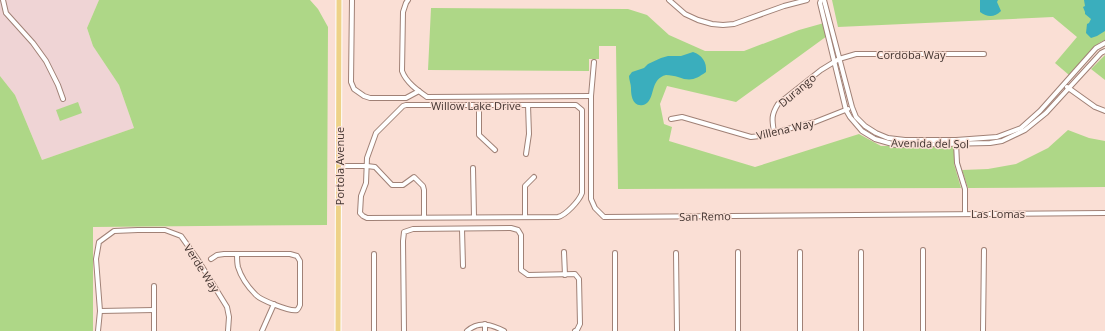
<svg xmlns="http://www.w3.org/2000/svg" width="1105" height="331" font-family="'Open Sans',sans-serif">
<rect width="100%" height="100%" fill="#fadfd5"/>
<path fill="#efd4d5" d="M0 0H99L87 28 93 46 119 85 134 128 42 160 15 95 0 76Z"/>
<g fill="#aed787">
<path d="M99 0H310L318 9 328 27 327 225 93 227V331H0V76L15 95 42 160 134 128 119 85 93 46 87 28Z"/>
<path d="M832 0H1105V40L1099 43 1069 75 1055 63 1077 37 1053 17 838 27Z"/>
<path d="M431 8 628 9 647 15 669 35 705 51H744L799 30 824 23 827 36 736 102 667 86 660 104 664 124 672 127 669 141 755 167 859 134 881 146H954V164L961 188 618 189 616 46H599V59H589V71L428 70Z"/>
<path d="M1105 55V80L1091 69Z"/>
<path d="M78 102 82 113 60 121 56 110Z"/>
<path d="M1068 130 1089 138 1105 141V187L968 188 962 170 988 169 1016 164 1048 148Z"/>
</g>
<g fill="#3aaebd">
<path d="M980 0H998L997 2 1001 11C995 17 988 18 980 12Z"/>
<path d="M1084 0H1105V31L1097 36 1091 38 1086 33 1087 24 1089 23 1091 19 1085 14V12L1083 7 1085 6Z"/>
<path d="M693 52C702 55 707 62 706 72 696 79 691 82 678 77 675 76 670 75 666 75 651 79 655 94 648 102 647 103 644 105 643 105 632 107 631 94 631 88 631 84 629 80 629 76L632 72 644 68 648 64 661 58 668 56H681Z"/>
</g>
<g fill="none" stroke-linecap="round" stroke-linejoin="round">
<g stroke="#a08176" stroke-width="6">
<g id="minor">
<path d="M3 0 6 13 33 43 46 61 58 85 63 99"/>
<path d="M352 0 351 82 354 89 364 96 370 98H406L419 91"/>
<path d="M408 0 406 3 403 12 402 71C406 82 417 90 427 97L591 96"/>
<path d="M669 0 685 14 698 20 712 24 723 25 734 24 784 6 807 0"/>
<path d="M821 0 820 3 846 110 850 117 862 131 875 139 896 145 990 143 1002 141 1025 130 1046 113 1101 53 1105 51"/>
<path d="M824 0 852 107 856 117 865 126 876 133 888 138 905 140H956L997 137 1021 128 1040 111 1096 48 1105 43"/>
<path d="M594 62 591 96V199L595 208 604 217 1105 213"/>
<path d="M1067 87 1095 107 1105 111"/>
<path d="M406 105H576L582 110V193C579 201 566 215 558 217L367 218 363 216 360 213 361 196 366 183 367 158 376 133 403 106Z"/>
<path d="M479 105V135L495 150"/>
<path d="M671 119 682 117 751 137 760 136 815 122 848 109"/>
<path d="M774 132C772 120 771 115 778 104L821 70 839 59 856 54H984"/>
<path d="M956 143 957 163 965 189V213"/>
<path d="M526 154 529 134 528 105"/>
<path d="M339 166H367L375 167 392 185H403L414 177 423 186 424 190V217"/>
<path d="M473 168 474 217"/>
<path d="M525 217V186L534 177"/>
<path d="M462 229 463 266"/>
<path d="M564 252 565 275"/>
<path d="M738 252V331"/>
<path d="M800 252V331"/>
<path d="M676 253 677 331"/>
<path d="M374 254V331"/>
<path d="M211 259 217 255 224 254H290L297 256 300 261V305C299 307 299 308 297 310 290 312 261 300 256 295 249 288 241 277 238 267 237 263 237 258 237 254"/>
<path d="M154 286V331"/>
<path d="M100 311 154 310"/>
<path d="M485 324V331"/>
<path d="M98 331 100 311 96 259 99 242 114 231 138 230H165L181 236 198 260 227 307 229 317 228 331"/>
<path d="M262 331 274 304"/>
<path d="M404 331 403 241 404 232 413 229 511 228 518 230 521 235V270L528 275 575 274 579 279 580 324 577 330 575 331"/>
<path d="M467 331C479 321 491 324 504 331"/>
<path d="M615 331V253"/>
<path d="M861 331V252"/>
<path d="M923 331V250"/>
<path d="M983 331 984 250"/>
</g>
</g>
<g stroke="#fff" stroke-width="7">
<path id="major" d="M338 331 339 0"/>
</g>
<use href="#minor" stroke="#fff" stroke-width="4"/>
<use href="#major" stroke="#eed288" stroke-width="5"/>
</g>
<g text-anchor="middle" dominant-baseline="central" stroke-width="3" stroke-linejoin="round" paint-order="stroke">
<g font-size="11" fill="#41332f" stroke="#fadfd5">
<text x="911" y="54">Cordoba Way</text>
<text transform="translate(797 90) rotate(-40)">Durango</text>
<text x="476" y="105">Willow Lake Drive</text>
<text transform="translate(785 129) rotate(-13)">Villena Way</text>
<text transform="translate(930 143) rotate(1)">Avenida del Sol</text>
<text transform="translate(339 166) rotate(-90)">Portola Avenue</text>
<text x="998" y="213">Las Lomas</text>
<text transform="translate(705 216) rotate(-1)">San Remo</text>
<text transform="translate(202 268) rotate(57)">Verde Way</text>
</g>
</g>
</svg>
